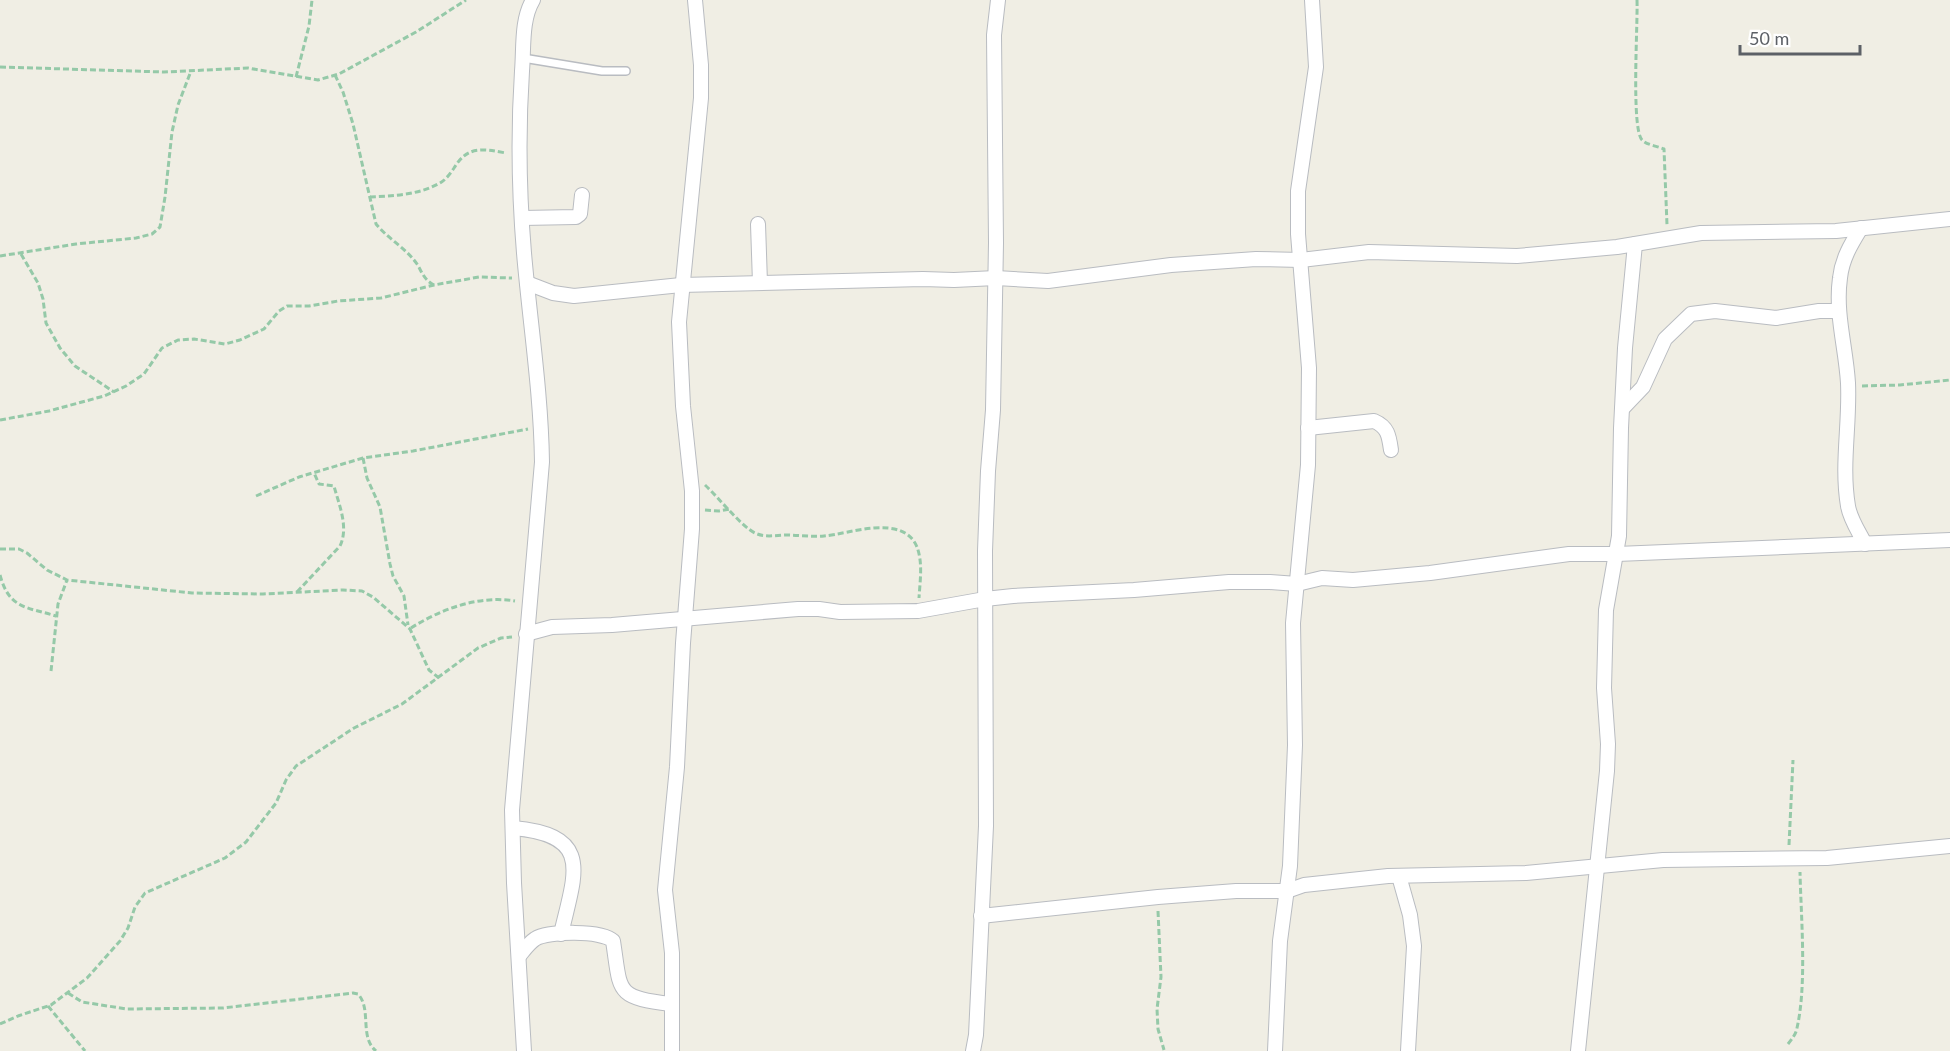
<svg xmlns="http://www.w3.org/2000/svg" width="1950" height="1051" font-family="Lato,sans-serif">
<rect width="100%" height="100%" fill="#f0eee4"/>
<g fill="none" stroke-linecap="round" stroke-linejoin="round">
<g stroke="#b9bcc1" stroke-width="10">
<path id="service" d="M523 58 602 71H626"/>
</g>
<g stroke="#b9bcc1" stroke-width="16">
<g id="minor">
<path d="M522 218 576 217 580 214 582 195"/>
<path d="M758 224 760 283"/>
<path d="M1861 228C1851 244 1842 259 1840 278 1835 313 1846 348 1848 383 1850 424 1841 465 1848 506 1850 519 1859 532 1865 544"/>
<path d="M527 283 553 293 574 296 681 285 923 279 954 280 996 278 1048 281 1171 265 1256 259 1301 260 1369 252 1517 256 1617 247 1701 233 1836 231 1950 219"/>
<path d="M1622 409 1643 387 1665 339 1691 314 1715 311 1776 318 1819 311H1839"/>
<path d="M1308 428 1374 421C1388 427 1389 436 1391 450"/>
<path d="M526 634 552 627 612 625 798 609H819L840 612 918 611 985 599 1013 596 1134 590 1229 582H1270L1297 584 1322 578 1353 580 1430 573 1569 554H1617L1950 540"/>
<path d="M513 828C594 835 575 873 561 934"/>
<path d="M1399 876 1410 915 1414 946 1408 1051"/>
<path d="M981 916 1158 897 1236 891H1287L1304 885 1388 876 1526 873 1663 860 1827 858 1950 846"/>
<path d="M519 956C524 950 529 943 535 939 548 931 602 930 613 941 621 992 614 997 671 1004"/>
<path d="M524 1051 514 883 512 810 542 462C541 392 530 323 524 253 519 193 518 132 522 71 524 48 521 20 533 0"/>
<path d="M672 1051V953L665 890 677 767 683 643 692 529V491L683 406 679 322 701 98V65L695 0"/>
<path d="M973 1051 976 1035 986 826 985 551 988 471 993 410 996 243 994 35 998 0"/>
<path d="M1275 1051 1280 941 1290 866 1295 745 1293 623 1308 465 1309 368 1298 234V191L1316 67 1312 0"/>
<path d="M1578 1051 1607 771 1608 744 1604 688 1606 610 1619 536 1621 428 1625 348 1635 244"/>
</g>
</g>
<g stroke="#95c9a8" stroke-width="3" stroke-dasharray="6 3" stroke-linecap="butt">
<path d="M1637 0C1638 23 1631 128 1642 140 1647 145 1657 146 1664 149L1667 225"/>
<path d="M0 67 164 72 248 68 318 80 339 74 416 32 466 0"/>
<path d="M335 75 343 92 353 124 376 224C388 239 406 248 417 264 422 272 424 280 434 285"/>
<path d="M296 77 309 26 312 0"/>
<path d="M370 197C392 196 418 195 438 184 445 181 450 174 454 168 468 145 483 149 506 153"/>
<path d="M21 254 38 283 43 299 46 323 60 348 75 366 114 392"/>
<path d="M0 256 76 244 136 238 152 234 160 227 165 197 172 132 178 105 191 71"/>
<path d="M1862 386 1900 385 1950 380"/>
<path d="M0 420 49 411 104 396 126 386 144 374 162 348 178 340 194 339 225 344 240 340 264 329 279 311 287 306H309L338 301 381 298 434 285 479 277 512 278"/>
<path d="M363 458 367 478 380 507 390 564 393 576 404 596 408 625"/>
<path d="M705 485C718 497 742 527 755 533 765 538 776 535 787 535 799 535 811 537 824 536 849 534 903 513 917 547 923 563 920 581 919 598"/>
<path d="M256 496 299 477 363 458 413 451 528 429"/>
<path d="M705 510 719 511 730 509"/>
<path d="M0 549H19L27 553 47 570 67 580 192 593 263 594 343 590 362 591 373 597 410 629 429 670 439 678"/>
<path d="M0 575C9 609 27 607 56 616"/>
<path d="M297 592 340 546C349 527 339 505 334 486L319 484 314 473"/>
<path d="M411 628C441 609 479 595 515 601"/>
<path d="M51 671 58 604 67 580"/>
<path d="M1789 845 1793 760"/>
<path d="M1158 911 1161 977 1157 1009 1158 1029 1164 1050"/>
<path d="M68 993 82 1002 127 1009 223 1008 353 993 358 994C372 1009 359 1037 376 1051"/>
<path d="M48 1006 85 1051"/>
<path d="M0 1024 18 1016 51 1005 87 978 120 941 128 928 135 907 145 893 225 858 246 842 276 803 286 780 296 766 354 728 402 704 478 648 501 638 512 637"/>
<path d="M1788 1044C1792 1039 1796 1034 1797 1028 1807 984 1801 918 1800 872"/>
</g>
<use href="#service" stroke="#fff" stroke-width="7"/>
<use href="#minor" stroke="#fff" stroke-width="14"/>
</g>
<path d="M1740 45v9h120v-9" fill="none" stroke="#5c6066" stroke-width="3"/>
<text x="1749" y="45" font-size="18" fill="#5c6066" stroke="#ffffff" stroke-width="4.5" paint-order="stroke">50 m</text>
</svg>
